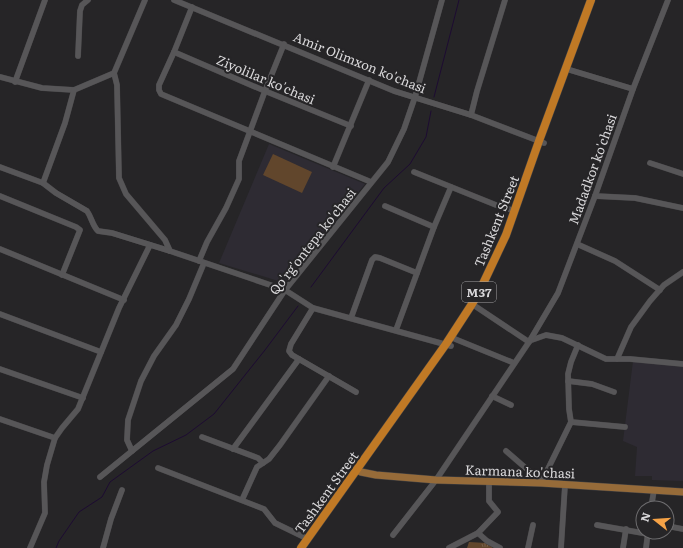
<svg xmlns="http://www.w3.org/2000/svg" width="683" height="548" font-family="Literata,serif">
<defs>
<pattern id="park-tufts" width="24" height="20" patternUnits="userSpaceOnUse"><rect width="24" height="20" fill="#61462c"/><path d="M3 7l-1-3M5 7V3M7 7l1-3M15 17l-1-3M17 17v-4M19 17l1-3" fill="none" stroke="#77604a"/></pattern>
</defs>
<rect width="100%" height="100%" fill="#262527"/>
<g fill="#2e2b33">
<path d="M269 144 365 184 285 283 219 263Z"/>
<path d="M633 361 683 367V481L652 480V476H635L637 447 623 441Z"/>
</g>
<path fill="#61462c" d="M273 154 312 172 302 193 263 175Z"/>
<path fill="url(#park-tufts)" d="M469 542 486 543 493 548H467Z"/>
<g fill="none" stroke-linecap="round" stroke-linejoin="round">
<g stroke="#1d0b32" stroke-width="1">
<path d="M434 97 459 0"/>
<path d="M311 287 384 188 410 164 426 137 431 111"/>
<path d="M56 548 59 541 79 512 102 497 110 482 153 451 186 435 214 414 265 350 298 306"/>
</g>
<g stroke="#434244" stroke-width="6">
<g id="minor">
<path d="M145 0 114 73 117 85 119 178 126 194 165 240 170 251"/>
<path d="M174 0 394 91 471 115 544 143"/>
<path d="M192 7 174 52 159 85V90L161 94 371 182"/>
<path d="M174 52 265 91 351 126"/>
<path d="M78 56 80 11 82 5 88 0"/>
<path d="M570 70 633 89"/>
<path d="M0 77 42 88 74 90 114 73"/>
<path d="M15 82 45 0"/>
<path d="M471 115 477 91 505 0"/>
<path d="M650 163 683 174"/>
<path d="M0 167 43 183 56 193 87 211C92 218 92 225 98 231L112 233 170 251 285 290 313 308 451 346"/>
<path d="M333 167 369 80"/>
<path d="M414 172 496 205 515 211"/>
<path d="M43 183 65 123 74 90"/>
<path d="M0 196 76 227 80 230 62 275"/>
<path d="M595 196 635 198 683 208"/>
<path d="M385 206 434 227"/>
<path d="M577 244 615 261 660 290"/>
<path d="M0 249 124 300"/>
<path d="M199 261 207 242 226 208 239 179V161L265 91 284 44"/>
<path d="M472 304 529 342"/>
<path d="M313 308 291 344 289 351 292 355 356 392"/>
<path d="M0 314 101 352"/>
<path d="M351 318 372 260 375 257 380 258 417 273"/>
<path d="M396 330 434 227 451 187"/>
<path d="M455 339 514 363"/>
<path d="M529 341 546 335 562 338 606 359H630L683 364"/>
<path d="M617 359 631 327 650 301 664 285 683 272"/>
<path d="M0 369 83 398"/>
<path d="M568 381 592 384 614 392"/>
<path d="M492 396 511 405"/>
<path d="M0 419 55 438"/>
<path d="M571 422 625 427"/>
<path d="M202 437 258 458 263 463"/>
<path d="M233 449 299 359"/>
<path d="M132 451 127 440 128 420 141 381 154 356 176 325 189 299 204 263"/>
<path d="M506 451 536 477 541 483 571 422 569 409 568 374 571 362 578 345"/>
<path d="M158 468 264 509 275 523 308 539"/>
<path d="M100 477 233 369 285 290 388 162 404 129 415 97 442 0"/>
<path d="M242 500 257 467 269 459 280 445 329 376"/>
<path d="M651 508 654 490"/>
<path d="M597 525 648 534"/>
<path d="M667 526 683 529"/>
<path d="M478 533 487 541 500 548"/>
<path d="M393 535 436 480 529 342 558 293 595 196 633 89 668 0"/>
<path d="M30 548 45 513 44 482 47 465 55 438 62 428 78 409 119 308 150 245"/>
<path d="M103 548 111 519 122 490"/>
<path d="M449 548 478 533 498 512 489 501V482"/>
<path d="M528 548 533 525"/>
<path d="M561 548 565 485"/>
<path d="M623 548 626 529"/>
<path d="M646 548 648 532"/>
</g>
</g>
<g stroke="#434244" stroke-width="8">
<path id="major" d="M357 470 361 472 376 475 436 480 541 483 683 492"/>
</g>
<g stroke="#434244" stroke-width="9">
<path id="highway" d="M301 548 446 344 472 304 481 288 506 235 539 141 591 0"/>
</g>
<use href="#minor" stroke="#575658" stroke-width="5.5"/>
<use href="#major" stroke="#966b39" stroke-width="7"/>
<use href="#highway" stroke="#c07925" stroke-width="8"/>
</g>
<g text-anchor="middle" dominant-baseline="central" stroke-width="4" stroke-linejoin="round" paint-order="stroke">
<rect fill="#262527" stroke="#a3a2a4" stroke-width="1" x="462" y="282" width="34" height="20" rx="3"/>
<g font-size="12" font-weight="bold" fill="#d8d7d9">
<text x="479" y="292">M37</text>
</g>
<g font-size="13" fill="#d8d7d9" stroke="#262527">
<text transform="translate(360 62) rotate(22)">Amir Olimxon ko'chasi</text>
<text transform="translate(266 79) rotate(23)">Ziyolilar ko'chasi</text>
<text transform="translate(592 169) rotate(-70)">Madadkor ko'chasi</text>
<text transform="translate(496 221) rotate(-68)">Tashkent Street</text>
<text transform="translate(312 241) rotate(-52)">Qo'rg'ontepa ko'chasi</text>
<text transform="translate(520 471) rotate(2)">Karmana ko'chasi</text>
<text transform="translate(326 492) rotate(-54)">Tashkent Street</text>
</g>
</g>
<g transform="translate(655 520) rotate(287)"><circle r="19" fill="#262527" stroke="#6d6c6e"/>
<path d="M0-3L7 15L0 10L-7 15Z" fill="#f5a246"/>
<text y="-6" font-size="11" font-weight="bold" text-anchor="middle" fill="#d8d7d9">N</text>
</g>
</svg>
